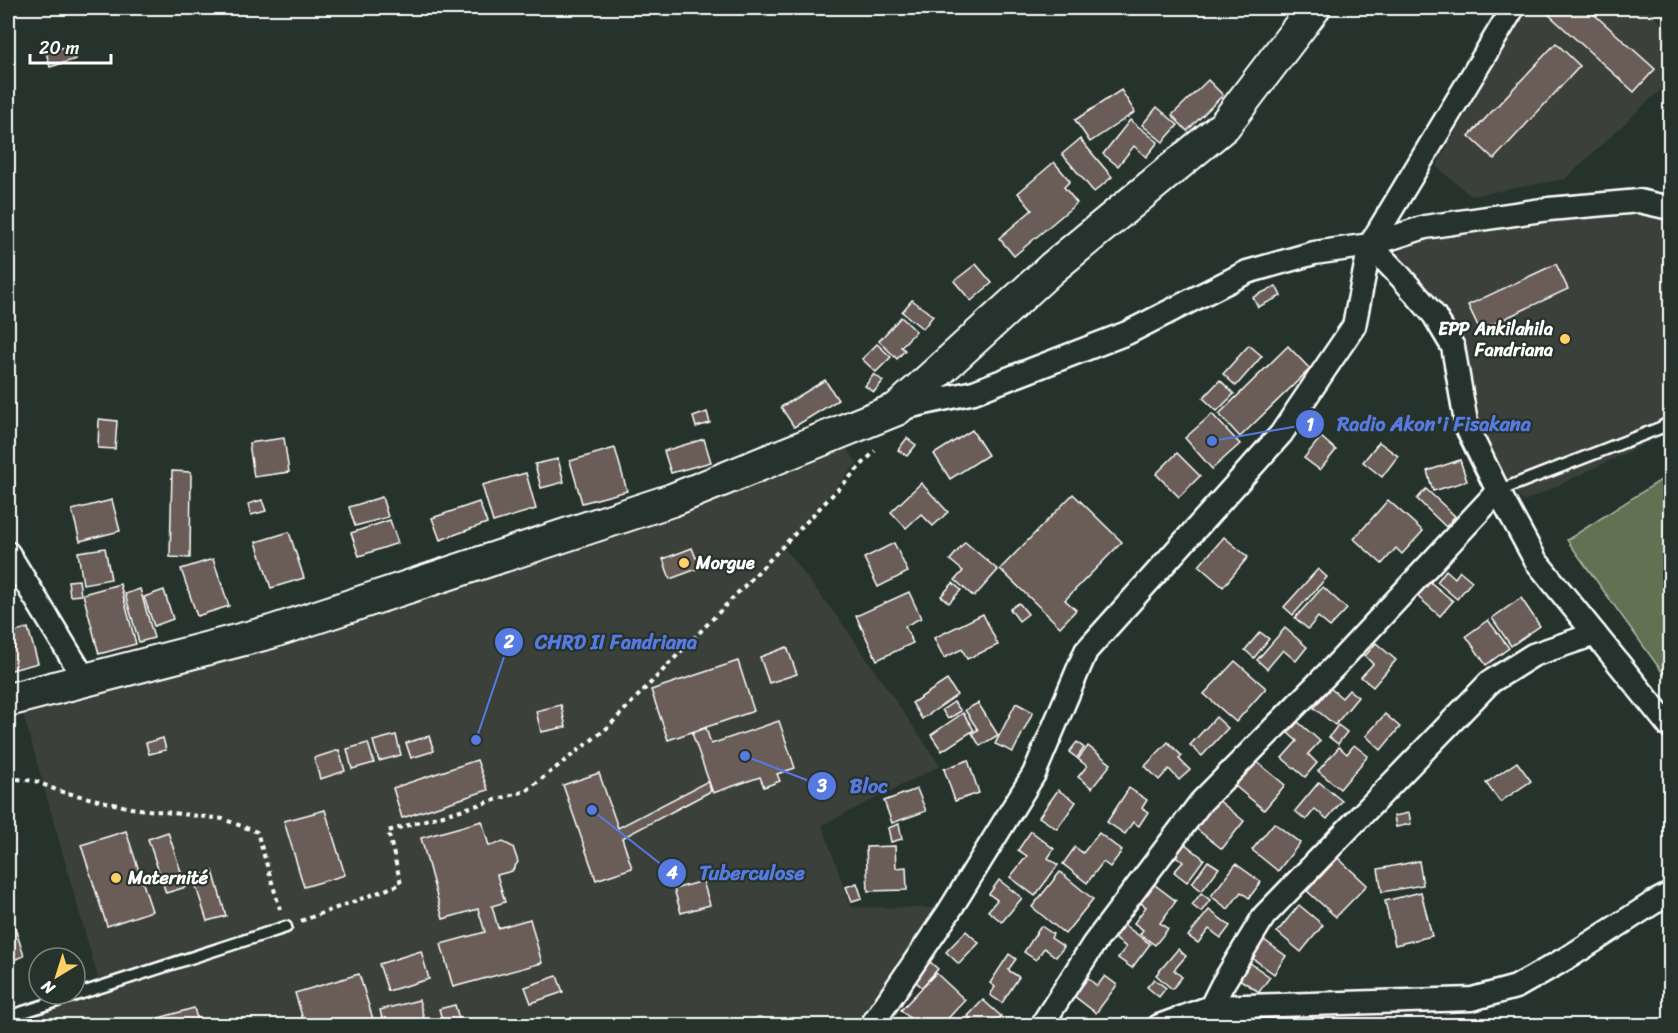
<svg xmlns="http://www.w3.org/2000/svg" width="1678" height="1033" font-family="Sriracha,sans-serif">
<rect width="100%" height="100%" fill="#26332d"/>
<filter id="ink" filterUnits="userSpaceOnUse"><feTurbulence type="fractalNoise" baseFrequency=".0167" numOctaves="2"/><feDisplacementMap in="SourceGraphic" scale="12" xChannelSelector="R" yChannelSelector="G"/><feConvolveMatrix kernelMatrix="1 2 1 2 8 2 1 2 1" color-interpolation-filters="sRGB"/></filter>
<g filter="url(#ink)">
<g fill="#3a403a">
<path d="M1527 8H1646L1670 32V81L1565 179 1471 196 1436 166Z"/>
<path d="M1658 214 1670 219V432L1523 502 1509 485 1480 434 1468 359 1449 319 1414 280 1395 255 1414 239 1478 227Z"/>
<path d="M847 449 857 463 784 548 845 627 940 766 822 825 851 907 939 908 867 1025 8 1026V1023L103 996 23 713Z"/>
</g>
<path fill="#637152" stroke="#b1b8a8" stroke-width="1.5" d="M1670 474V683L1567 540Z"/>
<g fill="#6a5d59" stroke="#fff" stroke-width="1.5">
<path d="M1552 8H1587L1655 69 1634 92 1547 13Z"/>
<path d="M1556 43 1580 66 1494 159 1469 136Z"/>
<path d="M72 45 76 59 50 67 46 52Z"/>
<path d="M1208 80 1223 95 1187 131 1172 115Z"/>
<path d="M1121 90 1135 112 1090 142 1075 120Z"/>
<path d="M1157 107 1178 125 1163 142 1142 125Z"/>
<path d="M1130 120 1158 142 1146 157 1134 146 1118 166 1103 154Z"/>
<path d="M1080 139 1112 177 1094 192 1062 154Z"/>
<path d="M1054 162 1070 181 1064 187 1077 203 1014 256 999 238 1032 210 1018 193Z"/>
<path d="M976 264 992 283 971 301 954 281Z"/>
<path d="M1556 264 1568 289 1480 330 1468 305Z"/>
<path d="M1276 286 1281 296 1258 307 1253 297Z"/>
<path d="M912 300 933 316 923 329 902 312Z"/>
<path d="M901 317 916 331 901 347 905 350 897 359 879 341Z"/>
<path d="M877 344 891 357 876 372 862 359Z"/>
<path d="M1249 345 1262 356 1236 386 1223 374Z"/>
<path d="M1288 346 1310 369 1240 437 1219 414Z"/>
<path d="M874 374 883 381 874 392 865 386Z"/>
<path d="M825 380 838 400 794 427 781 407Z"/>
<path d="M1220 380 1234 394 1217 411 1203 398Z"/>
<path d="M707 412 710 423 696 427 693 417Z"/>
<path d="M1212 414 1240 444 1212 469 1185 438Z"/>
<path d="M99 419 117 421 115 449 98 448Z"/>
<path d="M972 430 988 455 950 479 934 454Z"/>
<path d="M1321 437 1336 450 1320 470 1304 458Z"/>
<path d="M284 438 289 472 254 477 249 443Z"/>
<path d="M907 438 916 445 907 456 898 450Z"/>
<path d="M704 439 711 462 671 473 664 451Z"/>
<path d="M1379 442 1398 456 1382 477 1363 462Z"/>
<path d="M615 448 627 491 582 503 570 461Z"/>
<path d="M1177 453 1200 476 1179 497 1156 474Z"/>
<path d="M558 459 564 482 541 488 535 464Z"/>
<path d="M1460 460 1467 481 1433 491 1427 471Z"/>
<path d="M172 471 191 472 190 558 170 557Z"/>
<path d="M526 473 536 509 493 522 482 485Z"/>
<path d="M921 483 948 512 933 526 921 514 906 528 891 512Z"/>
<path d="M1426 489 1455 516 1446 527 1417 499Z"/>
<path d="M1073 494 1122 542 1065 600 1076 610 1060 627 1000 569Z"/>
<path d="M382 497 388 517 355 526 349 507Z"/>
<path d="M112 500 120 531 80 541 72 510Z"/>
<path d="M262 500 266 511 251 515 248 504Z"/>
<path d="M1388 500 1423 531 1402 554 1396 548 1382 564 1354 539Z"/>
<path d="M479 502 487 523 440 540 432 518Z"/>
<path d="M390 520 398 543 359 556 351 533Z"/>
<path d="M289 532 304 578 271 588 256 542Z"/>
<path d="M1224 537 1248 557 1223 587 1199 566Z"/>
<path d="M965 542 998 570 974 597 955 580 963 571 950 560Z"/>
<path d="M894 543 908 572 878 587 864 558Z"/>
<path d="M105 548 111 579 83 584 78 552Z"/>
<path d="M692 548 696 558 702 556 705 566 670 579 663 559Z"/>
<path d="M213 559 229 606 197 616 181 569Z"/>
<path d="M1318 569 1327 577 1293 615 1284 607Z"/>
<path d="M1446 570 1455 578 1460 571 1472 581 1457 599 1437 582Z"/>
<path d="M79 580 81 595 70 596 68 581Z"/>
<path d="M1430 582 1453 601 1440 616 1417 596Z"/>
<path d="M953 583 961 590 949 603 941 596Z"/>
<path d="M120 584 136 644 99 654 83 594Z"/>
<path d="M1323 587 1347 609 1330 627 1318 617 1308 629 1295 618Z"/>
<path d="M140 589 154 638 139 642 125 594Z"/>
<path d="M164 590 173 619 154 626 144 597Z"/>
<path d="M909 592 921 618 905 626 913 643 877 660 856 616Z"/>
<path d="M1521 598 1540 626 1511 646 1492 618Z"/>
<path d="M1019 603 1028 614 1019 621 1010 609Z"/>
<path d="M983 614 998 645 967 659 962 649 944 658 934 638Z"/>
<path d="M1488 620 1509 648 1486 665 1466 636Z"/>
<path d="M28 628 38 663 8 671V650L14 648 10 634Z"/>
<path d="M1285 628 1307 647 1296 661 1283 650 1267 669 1257 660Z"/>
<path d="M1260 632 1269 639 1254 658 1245 650Z"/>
<path d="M1376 643 1396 660 1373 687 1361 677 1373 664 1365 656Z"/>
<path d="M787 647 797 674 769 683 760 657Z"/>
<path d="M738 661 754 711 668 740 651 690Z"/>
<path d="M1235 661 1266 688 1236 722 1204 694Z"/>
<path d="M947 680 957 695 922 719 912 703Z"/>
<path d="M1330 688 1342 698 1349 690 1358 697 1335 725 1314 708Z"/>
<path d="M954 702 961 711 948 719 942 710Z"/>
<path d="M978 703 998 735 980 746 972 733 978 730 965 710Z"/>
<path d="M1016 703 1033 712 1013 752 995 744Z"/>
<path d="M561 705 566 727 541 732 536 711Z"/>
<path d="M963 713 974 730 942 751 931 735Z"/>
<path d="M1385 714 1400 727 1381 750 1366 736Z"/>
<path d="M1216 717 1228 728 1202 756 1190 745Z"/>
<path d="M779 721 795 768 777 774 780 781 764 787 760 777 713 793 692 733 706 728 711 744Z"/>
<path d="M1298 722 1320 741 1308 754 1317 763 1305 777 1282 758 1297 741 1288 733Z"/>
<path d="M1338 725 1347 732 1338 744 1329 737Z"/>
<path d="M396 735 401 755 379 761 373 741Z"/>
<path d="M429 736 434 751 411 758 406 743Z"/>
<path d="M163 738 166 750 149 754 146 743Z"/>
<path d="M1077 742 1084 748 1077 758 1069 752Z"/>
<path d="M1168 742 1182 756 1179 759 1190 770 1179 780 1169 769 1159 780 1145 766Z"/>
<path d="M368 743 374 763 352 769 347 749Z"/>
<path d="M1354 745 1368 756 1340 789 1318 771 1339 747 1347 754Z"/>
<path d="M1088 746 1111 764 1092 788 1078 777 1087 766 1078 759Z"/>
<path d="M339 750 345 771 320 779 314 758Z"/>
<path d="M477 760 488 790 402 818 393 788Z"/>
<path d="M968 760 979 793 955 801 944 769Z"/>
<path d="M1256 761 1285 785 1264 810 1235 786Z"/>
<path d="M1517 762 1531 781 1500 802 1486 783Z"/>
<path d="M599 773 618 828 708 781 711 791 622 838 632 868 596 880 563 785Z"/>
<path d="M1319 782 1342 801 1327 819 1315 809 1306 820 1295 811Z"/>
<path d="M1129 788 1147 800 1142 808 1148 812 1139 826 1133 822 1125 834 1107 822Z"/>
<path d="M917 789 926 811 892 823 884 801Z"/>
<path d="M1058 790 1076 802 1057 829 1039 817Z"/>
<path d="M1217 799 1244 821 1222 849 1194 827Z"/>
<path d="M325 810 345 875 304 887 284 821Z"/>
<path d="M1409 813 1411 824 1396 827 1394 816Z"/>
<path d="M482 821 489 846 503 842 513 847 518 862 512 871 497 875 505 902 492 906 498 928 530 919 542 963 453 987 441 944 485 932 478 909 443 919 421 838Z"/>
<path d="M1274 823 1300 843 1278 871 1252 850Z"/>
<path d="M899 824 902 839 891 842 888 828Z"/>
<path d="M126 831 152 911 107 926 81 845Z"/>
<path d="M1031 831 1054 849 1048 858 1058 865 1035 896 1010 877 1027 856 1018 850Z"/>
<path d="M168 832 186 887 166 893 148 839Z"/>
<path d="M1099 833 1122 851 1110 867 1103 862 1087 883 1063 864 1075 847 1083 853Z"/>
<path d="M1180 840 1204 859 1187 882 1174 872 1183 862 1171 852Z"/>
<path d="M895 846 896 868 906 867 907 890 868 891 866 847Z"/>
<path d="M1338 858 1367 885 1336 917 1307 891Z"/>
<path d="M1208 861 1219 868 1202 891 1192 883Z"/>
<path d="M1419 861 1423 885 1382 892 1378 869Z"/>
<path d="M1236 864 1261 882 1249 898 1241 892 1228 909 1211 896Z"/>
<path d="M213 871 226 916 207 921 193 877Z"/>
<path d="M1060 872 1093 899 1065 934 1032 907Z"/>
<path d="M999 880 1022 898 1002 922 988 911 997 900 989 894Z"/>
<path d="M703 881 710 905 681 913 674 889Z"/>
<path d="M1151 882 1176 901 1160 923 1168 929 1155 945 1140 934 1143 930 1134 923 1146 907 1137 900Z"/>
<path d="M857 883 862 898 852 901 846 887Z"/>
<path d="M1421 892 1432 936 1395 945 1385 901Z"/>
<path d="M1201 893 1210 900 1201 912 1192 905Z"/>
<path d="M1299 905 1323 925 1301 952 1277 932Z"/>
<path d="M8 906 24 956 8 962Z"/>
<path d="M1209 910 1230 926 1221 938 1209 929 1198 943 1188 936Z"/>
<path d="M1123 924 1150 944 1132 968 1118 958 1126 947 1113 937Z"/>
<path d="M1041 926 1053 934 1051 938 1064 947 1056 957 1044 948 1036 960 1024 952Z"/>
<path d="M966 931 979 943 959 964 946 952Z"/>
<path d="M1264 940 1286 956 1274 974 1251 957Z"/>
<path d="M1178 949 1186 956 1174 970 1182 977 1172 989 1156 975Z"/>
<path d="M421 951 429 979 388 991 379 964Z"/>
<path d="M1009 954 1016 959 1008 970 1019 977 1002 1003 990 995 995 987 990 983Z"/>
<path d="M928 960 938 969 922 987 911 978Z"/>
<path d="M1250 963 1270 977 1259 992 1239 979Z"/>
<path d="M936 973 965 1000 941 1026H918L901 1010Z"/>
<path d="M359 974 373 1019 368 1021 370 1026H305L295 993Z"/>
<path d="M557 976 563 992 531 1003 525 987Z"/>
<path d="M1105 976 1117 985 1096 1013 1074 996 1088 978 1097 986Z"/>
<path d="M1154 979 1166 988 1159 997 1147 987Z"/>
<path d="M419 1000 426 1026H384L380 1010Z"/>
<path d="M983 1000 1001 1016 992 1026H979L968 1016Z"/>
<path d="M455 1005 460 1022 444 1026 439 1009Z"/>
<path d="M194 1008 199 1026H146L145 1022Z"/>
</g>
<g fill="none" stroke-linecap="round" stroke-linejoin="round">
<g stroke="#fff" stroke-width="15">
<g id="lane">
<path d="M1498 491 1660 428 1670 422"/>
<path d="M8 1017 286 927"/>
</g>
</g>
<g stroke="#fff" stroke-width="27">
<g id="street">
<path d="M1370 245 1400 276 1434 315 1453 347 1467 428 1498 491 1536 561 1670 727"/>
<path d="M898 409 974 392 1127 333 1247 272 1314 253 1370 245 1425 227 1549 209 1639 201 1670 208"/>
<path d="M8 553 86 681"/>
<path d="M1211 1007 1222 985 1264 916 1490 682 1533 655 1595 634"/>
<path d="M871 1026 948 913 1034 774 1086 651 1281 434 1354 326 1370 245 1513 8"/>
<path d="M1045 1026V1020L1093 945 1201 802 1337 664 1498 491"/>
<path d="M1159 1026 1211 1007 1472 999 1516 987 1572 955 1653 903 1670 894"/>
</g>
</g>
<g stroke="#fff" stroke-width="36">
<path id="secondary" d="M8 700 271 632 672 500 897 409 1052 268 1224 126 1314 8"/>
</g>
<g stroke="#fff" stroke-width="4" stroke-dasharray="4.5 4.5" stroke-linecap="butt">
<path d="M8 778 35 781 59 791 131 808 223 819 257 832 280 909"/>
<path d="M301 921 401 884 388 831 526 791 607 728 875 451"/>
</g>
<use href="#lane" stroke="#26332d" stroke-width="10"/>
<use href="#street" stroke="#26332d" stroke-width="22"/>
<use href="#secondary" stroke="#26332d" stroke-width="32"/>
</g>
</g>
<g fill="#ffd166" stroke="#26332d" stroke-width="2">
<circle cx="1565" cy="339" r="6"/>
<circle cx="684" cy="563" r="6"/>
<circle cx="116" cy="878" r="6"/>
</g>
<g text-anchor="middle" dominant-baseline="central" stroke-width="4.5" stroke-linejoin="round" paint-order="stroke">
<g font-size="18" font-weight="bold" fill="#fff" stroke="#26332d" text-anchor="start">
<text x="1553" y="329" text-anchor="end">EPP Ankilahila<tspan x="1553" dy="21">Fandriana</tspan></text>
<text x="696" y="563">Morgue</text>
<text x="128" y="878">Maternité</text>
</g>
</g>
<path fill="none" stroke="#567ae2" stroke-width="2" d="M1212 441L1310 424M476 740L509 642M745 756L822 786M592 810L672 873"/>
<g fill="#567ae2" stroke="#26332d" stroke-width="2">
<circle cx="1212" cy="441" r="6"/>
<circle cx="476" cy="740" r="6"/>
<circle cx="745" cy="756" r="6"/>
<circle cx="592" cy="810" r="6"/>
<circle cx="1310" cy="424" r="15"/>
<circle cx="509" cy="642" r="15"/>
<circle cx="822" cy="786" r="15"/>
<circle cx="672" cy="873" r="15"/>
</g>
<g font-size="18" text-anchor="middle" font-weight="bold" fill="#fff">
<text x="1310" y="431">1</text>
<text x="509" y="648">2</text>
<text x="822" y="792">3</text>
<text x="672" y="879">4</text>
</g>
<g font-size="20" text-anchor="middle" font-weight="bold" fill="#567ae2" stroke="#26332d" stroke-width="4.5" stroke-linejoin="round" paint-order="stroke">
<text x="1434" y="431">Radio Akon'i Fisakana</text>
<text x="616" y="649">CHRD II Fandriana</text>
<text x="869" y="793">Bloc</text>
<text x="752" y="880">Tuberculose</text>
</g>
<rect width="1678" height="1033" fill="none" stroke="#26332d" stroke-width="30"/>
<rect x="15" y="15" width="1648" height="1003" fill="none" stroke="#fff" stroke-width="2" filter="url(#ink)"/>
<g transform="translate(57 976) rotate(218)"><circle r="28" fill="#26332d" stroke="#7d8581" stroke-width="1.5"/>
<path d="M0-4.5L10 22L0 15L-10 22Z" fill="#ffd166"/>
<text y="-9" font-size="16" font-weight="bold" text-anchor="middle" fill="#ffffff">N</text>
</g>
<path d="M30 54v9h81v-9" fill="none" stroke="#ffffff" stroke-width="3"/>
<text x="39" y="54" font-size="18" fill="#ffffff" stroke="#26332d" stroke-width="4.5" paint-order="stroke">20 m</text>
</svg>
